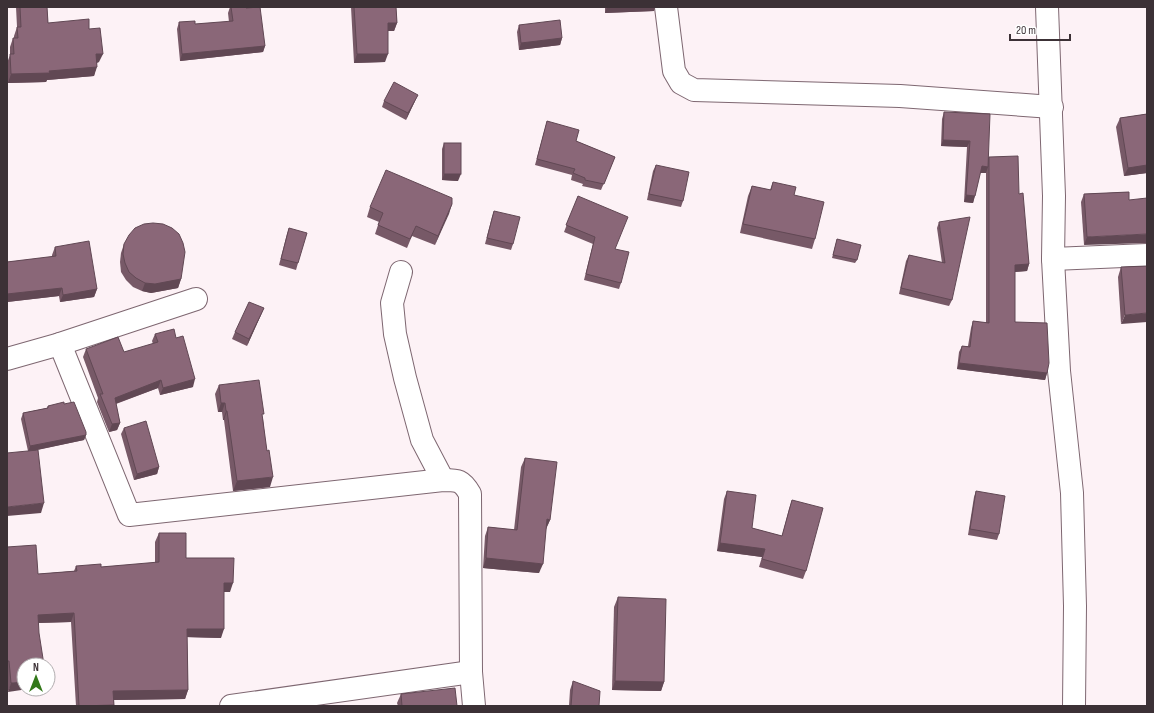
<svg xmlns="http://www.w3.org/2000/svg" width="1154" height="713" font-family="'Sofia Sans Condensed',sans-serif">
<rect width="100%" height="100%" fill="#fdf2f6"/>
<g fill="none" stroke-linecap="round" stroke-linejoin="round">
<g stroke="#7e6771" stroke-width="24">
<g id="minor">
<path d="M666 7 674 71 681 83 694 90 900 96 1052 107"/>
<path d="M1047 7 1054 196 1053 259 1059 371 1072 493 1075 606 1074 706"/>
<path d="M1053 259 1147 255"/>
<path d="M401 272 392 303 395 334 405 378 422 440 443 480"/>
<path d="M60 344 129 515 443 480C458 480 462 480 470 494L471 672 474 706"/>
<path d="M7 359 60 344 196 299"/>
<path d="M231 706 471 672"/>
</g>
</g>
<use href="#minor" stroke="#fff" stroke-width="22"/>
</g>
<g fill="#775967">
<path d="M16 7H47L48 23 89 29 99 62 97 63 94 76 47 80 46 82 8 83 7 63 10 55V47L13 38H14V36L17 27Z"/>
<path d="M230 7H246L265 46 263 52 180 61 177 29 179 22 195 24 229 22 228 13Z"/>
<path d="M351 7H396L397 23 394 31H388L385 62 354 63Z"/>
<path d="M605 7H655L654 11 605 13Z"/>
<path d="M519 25 562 38 560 45 519 50 517 32Z"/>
<path d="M384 101H415L406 120 382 107Z"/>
<path d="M944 112 988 157 1019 194 1029 264 1027 271 1015 272V322L1047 373 1045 380 957 369 959 352 962 346H968L971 328 973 321 986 323V172V173H980L973 203 964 202 967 147 941 146 942 119Z"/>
<path d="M1147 114V173L1124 176 1116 127 1120 118Z"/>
<path d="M547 121 576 141 615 157 601 190 582 186 583 184 571 180 572 175 535 165Z"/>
<path d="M444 143 458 181 442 180V149Z"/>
<path d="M656 165 683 201 681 207 647 200 653 171Z"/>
<path d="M773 182 794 195 815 239 812 249 740 233 748 196 752 186 770 190Z"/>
<path d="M1129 192 1084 245 1081 202 1084 194Z"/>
<path d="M578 196 615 249 621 283 619 289 584 280 593 244 564 232Z"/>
<path d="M452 204 435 245 412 236 407 248 375 234 379 222 367 217 370 207Z"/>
<path d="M494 211 513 244 511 250 485 244 492 217Z"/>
<path d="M939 222 952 300 949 306 899 294 906 261 909 255 942 263 937 228Z"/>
<path d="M289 228 298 263 296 270 279 265 287 234Z"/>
<path d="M837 239 857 260 855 263 832 258Z"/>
<path d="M124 244 181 279 178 288 151 293 142 291 133 287 126 280 121 272 120 262 121 253Z"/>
<path d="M55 247 97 289 94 297 60 302 59 296 7 302V262L52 257V255Z"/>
<path d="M1147 266 1121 324 1118 277 1121 267Z"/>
<path d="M264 308 247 346 232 339 235 332Z"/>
<path d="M155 334 176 338 193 387 160 395 158 388 116 404 120 423 117 430 109 432 97 402 98 398 83 357 86 349 124 352 153 344 152 341Z"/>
<path d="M219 385 263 419 270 487 233 491 224 420H223L222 412H218L215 394Z"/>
<path d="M64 404 86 435 84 440 36 450 41 513 28 451 21 419 23 413 47 408 48 406Z"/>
<path d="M124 428 159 467 157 474 134 480 121 434Z"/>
<path d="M525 458 550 520 546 529 539 573 483 568 485 536 488 527 514 530 521 467Z"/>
<path d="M727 491 752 528 782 536 789 509 792 500 806 571 803 579 759 567 762 557 717 551 724 499Z"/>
<path d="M976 491 999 534 997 540 968 535 974 497Z"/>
<path d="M159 533 186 558 230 592H224L221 638 187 637 188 690 185 699 114 700V706H76L71 622 39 623 8 692 7 682V547L38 574 74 571 76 566 101 567 155 563V542Z"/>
<path d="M618 597 664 682 661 691 612 690 614 607Z"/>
<path d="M573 681 599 706H569L570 690Z"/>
<path d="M401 694 457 706H398L397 703Z"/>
</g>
<g fill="#614854">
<path d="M607 7H655L654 11 605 13Z"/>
<path d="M388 23H397L394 31H385Z"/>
<path d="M562 38 560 45 519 50 521 43Z"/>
<path d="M265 46 263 52 180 61 182 54Z"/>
<path d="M96 54H103L99 62 93 63Z"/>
<path d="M357 54H388L385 62 354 63Z"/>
<path d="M97 67 94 76 47 80 46 82 8 83 11 74Z"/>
<path d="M418 95 415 101 406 120 408 113Z"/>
<path d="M943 140 970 141 967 147 941 146Z"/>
<path d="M1147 165V173L1124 176 1128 168Z"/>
<path d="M982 166 988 167 986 173H980Z"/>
<path d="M444 174H461L458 181 442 180Z"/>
<path d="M966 195 975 196 973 203 964 202Z"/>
<path d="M452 204 449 214 435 245 438 236Z"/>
<path d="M1147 234V243L1084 245 1087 237Z"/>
<path d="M1029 264 1027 271 1013 272 1015 265Z"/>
<path d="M181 279 178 288 151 293 142 291 145 283Z"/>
<path d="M62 288 59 296 7 302V294Z"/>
<path d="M97 289 94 297 60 302 63 295Z"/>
<path d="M264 308 261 315 247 346 249 339Z"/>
<path d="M1147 313V322L1121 324 1125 315Z"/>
<path d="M959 363 1047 373 1045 380 957 369Z"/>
<path d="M195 379 193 387 160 395 163 388Z"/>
<path d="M161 380 158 388 112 405 115 398Z"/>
<path d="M221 403H225L222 412H218Z"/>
<path d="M226 411H227L224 420H223Z"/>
<path d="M120 423 117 430 109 432 112 424Z"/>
<path d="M86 435 84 440 28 452 30 446Z"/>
<path d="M159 467 157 474 134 480 137 474Z"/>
<path d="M273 477 270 487 233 491 237 481Z"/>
<path d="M44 503 41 513 7 516V507Z"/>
<path d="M547 519 550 520 546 529Z"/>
<path d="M720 543 765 549 762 557 717 551Z"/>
<path d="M486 558 543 564 539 573 483 568Z"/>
<path d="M224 583H233L230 592H221Z"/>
<path d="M74 613 71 622 35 623 38 615Z"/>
<path d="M187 629H224L221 638 184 637Z"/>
<path d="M615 681 664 682 661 691 612 690Z"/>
<path d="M24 682V689H28L8 692 11 683Z"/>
<path d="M188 690 185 699 110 700 113 691Z"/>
</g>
<g fill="#8a6778" stroke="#614854">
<path d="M20 7H47L48 23 89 19V29L100 28 103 54H96L97 67 49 71 50 73 11 74 10 54H14L13 38H18L17 27H21Z"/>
<path d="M231 7H246V8L260 7 265 46 182 54 179 22 195 21V24L233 21Z"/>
<path d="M354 7H396L397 23H388V54H357Z"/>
<path d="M560 20 562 38 521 43 519 25Z"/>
<path d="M394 82 418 95 408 113 384 101Z"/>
<path d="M944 112 990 114 988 167 982 166 975 196 966 195 970 141 943 140Z"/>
<path d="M1147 114V165L1128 168 1120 118Z"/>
<path d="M547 121 579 130 576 141 615 157 604 184 585 180V178L573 173 575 169 537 159Z"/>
<rect x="444" y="143" width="17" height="31"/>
<path d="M1018 156 1019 194 1023 193 1029 264 1015 265V322L1047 323 1049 363 1047 373 959 363 962 346 970 347 973 321 989 323V157Z"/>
<path d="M656 165 689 172 683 201 649 194Z"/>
<path d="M386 170 452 198V204L438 236 416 226 410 239 378 225 383 213 370 207Z"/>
<path d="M773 182 796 187 794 195 824 202 815 239 743 224 752 186 771 190Z"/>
<path d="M1129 192V200L1147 198V234L1087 237 1084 194Z"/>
<path d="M578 196 628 217 615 249 629 252 621 283 586 274 595 237 566 225Z"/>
<path d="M494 211 520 217 513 244 487 238Z"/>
<path d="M970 217 952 300 901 288 909 255 945 263 939 222Z"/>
<path d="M153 223 163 224 172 228 179 234 183 243 185 252 181 279 155 284 145 283 136 278 129 272 125 263 123 254 124 244 129 235 135 228 144 224Z"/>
<path d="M289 228 307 233 298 263 281 259Z"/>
<path d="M837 239 861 245 857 260 833 255Z"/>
<path d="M89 241 97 289 63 295 62 288 7 294V262L56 256 55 247Z"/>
<path d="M1147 266V313L1125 315 1121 267Z"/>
<path d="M249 302 264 308 249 339 235 332Z"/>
<path d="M174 329 176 338 183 336 195 379 163 388 161 380 115 398 120 423 112 424 100 394H103L86 349 118 337 124 352 158 342 155 334Z"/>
<path d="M259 380 264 414H262L267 451 269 450 273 477 237 481 227 411H226L225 403H221L219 385Z"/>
<path d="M64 402V404L74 402 86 432V435L30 446 23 413 48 408V406Z"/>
<path d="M146 421 159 467 137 474 124 428Z"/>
<path d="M38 450 44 503 7 507V453Z"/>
<path d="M525 458 557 462 550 520 547 519 543 564 486 558 488 527 517 530Z"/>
<path d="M727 491 756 495 752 528 782 536 792 500 823 508 806 571 762 559 765 549 720 543Z"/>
<path d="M976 491 1005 496 999 534 970 529Z"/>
<path d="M159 533H186V558H234L233 583H224V629H187L188 690 113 691 114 705 79 706 74 613 38 615 39 633 44 665H24V682L11 683 9 661H7V547L36 545 38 574 77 571 76 566 101 564V567L159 562Z"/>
<path d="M618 597 666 599 664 682 615 681Z"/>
<path d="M573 681 600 691 599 706H571Z"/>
<path d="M455 688 457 706H402L401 694Z"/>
</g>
<rect width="1154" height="713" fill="none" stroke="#3c3136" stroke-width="16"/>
<g transform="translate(36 677)"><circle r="19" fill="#ffffff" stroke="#b1adaf"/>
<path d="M0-3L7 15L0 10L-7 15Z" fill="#33781a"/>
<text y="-6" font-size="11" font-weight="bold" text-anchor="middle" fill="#3c3136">N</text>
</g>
<path d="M1010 34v6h60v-6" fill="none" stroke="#3c3136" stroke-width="2"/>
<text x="1016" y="34" font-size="12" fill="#3c3136" stroke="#ffffff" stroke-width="3" paint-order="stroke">20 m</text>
</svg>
